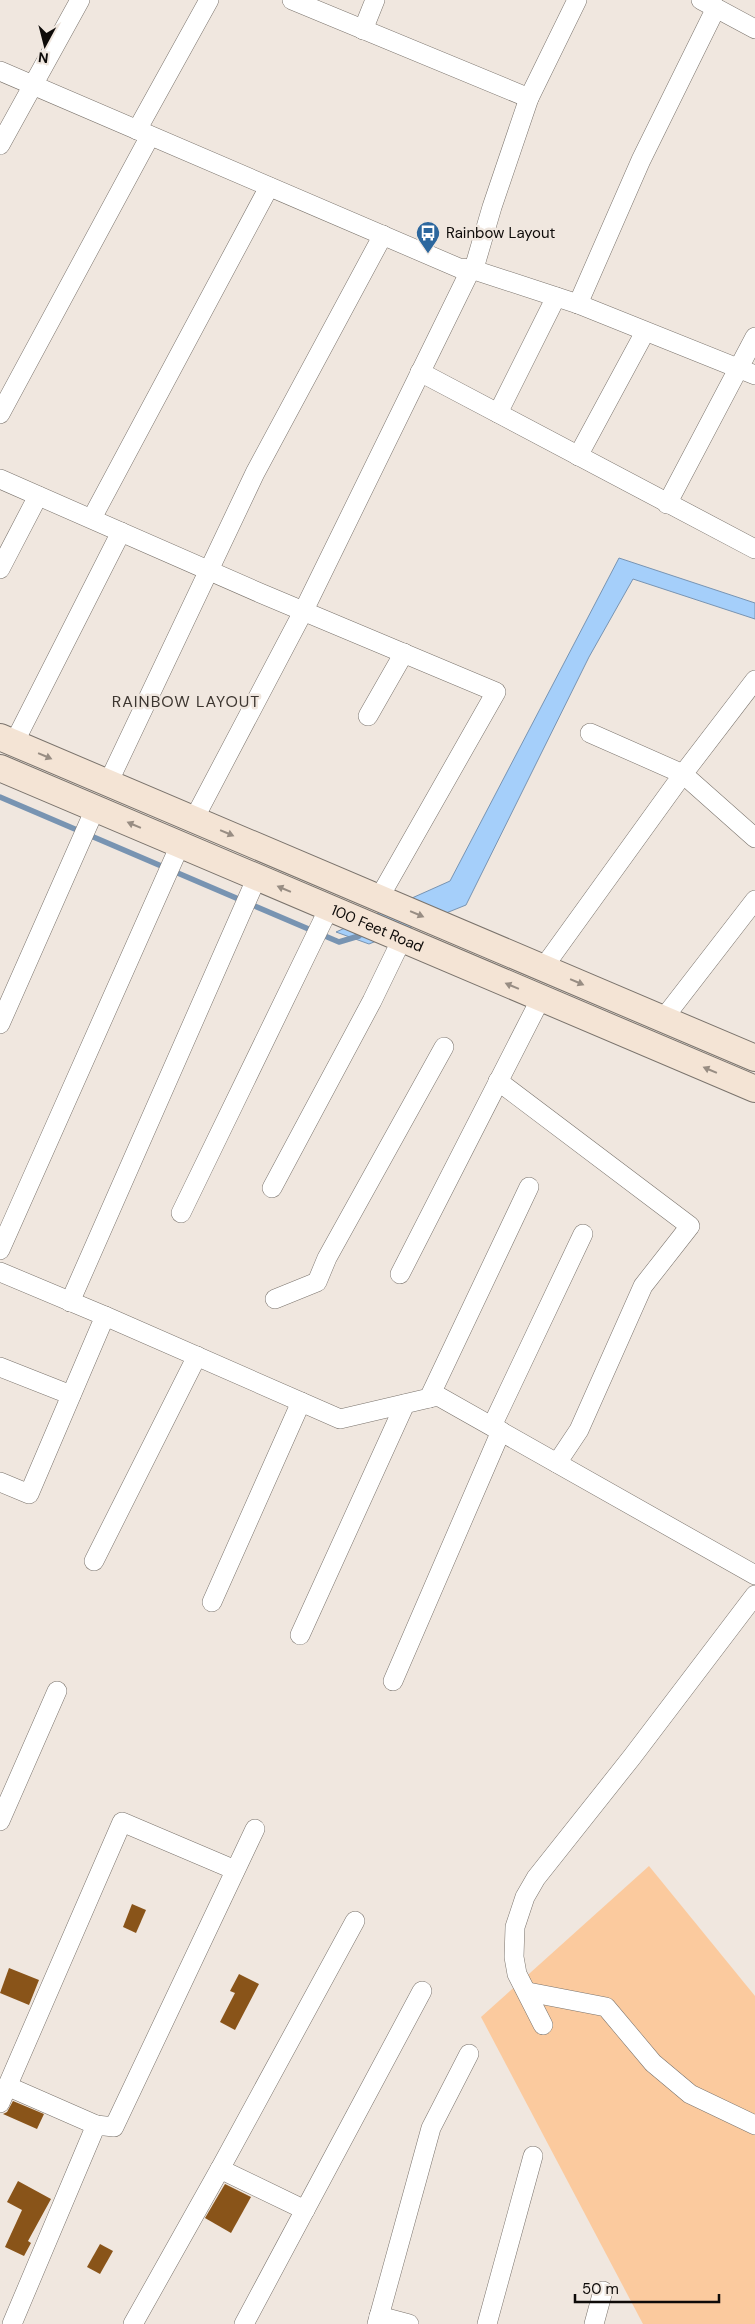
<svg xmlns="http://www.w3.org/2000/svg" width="755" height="2324" font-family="'DM Sans',sans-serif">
<rect width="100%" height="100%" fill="#f0e7df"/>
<path fill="#fbca9e" d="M649 1866 755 1996V2324H643L481 2017Z"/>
<path fill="#a5cffa" stroke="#7894b2" d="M619 558 755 603V619L633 579 589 657 466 905 369 944 336 932 450 881Z"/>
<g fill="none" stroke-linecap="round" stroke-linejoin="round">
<path stroke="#7894b2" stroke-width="5.5" d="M0 797 339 942 359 936"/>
</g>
<g fill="#895419">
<path d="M132 1904 146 1910 136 1933 123 1927Z"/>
<path d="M9 1968 39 1980 29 2005 0 1993Z"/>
<path d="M239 1974 259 1984 235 2030 220 2022 235 1993 230 1991Z"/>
<path d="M13 2101 44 2114 37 2129 3 2114 7 2112Z"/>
<path d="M18 2181 51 2199 28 2241 31 2243 24 2256 5 2247 22 2210 7 2202Z"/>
<path d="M225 2184 251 2197 231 2233 205 2218Z"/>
<path d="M100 2244 113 2251 100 2274 87 2267Z"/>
</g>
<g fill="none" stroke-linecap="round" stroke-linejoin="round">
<g stroke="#7a736c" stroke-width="20">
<g id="minor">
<path d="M292 0 529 98"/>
<path d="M701 0 755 29"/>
<path d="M363 30 375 0"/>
<path d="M0 71 459 268 471 269 578 304 755 375"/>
<path d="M137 130 209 0"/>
<path d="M0 145 80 0"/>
<path d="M578 304 641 160 716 8"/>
<path d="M420 372 755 549"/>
<path d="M498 413 556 297"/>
<path d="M0 414 150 136"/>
<path d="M578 456 645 332"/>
<path d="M0 479 260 593 496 692 379 898"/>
<path d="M667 504 755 337"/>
<path d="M92 518 269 187"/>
<path d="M0 569 38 496"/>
<path d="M755 680 683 774 755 838"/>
<path d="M368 716 404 653"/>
<path d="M14 743 121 532"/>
<path d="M108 783 255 473 383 235"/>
<path d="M194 819 304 610 471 269 475 265 492 207 529 98 577 0"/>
<path d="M543 968 683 774 590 733"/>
<path d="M663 1019 755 900"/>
<path d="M0 1024 95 809"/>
<path d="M498 1081 690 1226 643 1286 579 1430 557 1463"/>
<path d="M272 1188 372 1001 402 939"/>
<path d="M181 1213 329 908"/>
<path d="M0 1250 180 845"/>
<path d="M0 1272 105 1316 29 1494 0 1482"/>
<path d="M400 1274 541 998"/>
<path d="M275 1299 317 1282 327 1258 444 1047"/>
<path d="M70 1302 257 877"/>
<path d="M105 1316 340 1419 438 1396 755 1575"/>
<path d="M0 1367 71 1395"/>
<path d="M429 1398 529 1187"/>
<path d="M492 1426 583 1234"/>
<path d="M94 1561 197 1356"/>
<path d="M212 1602 301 1402"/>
<path d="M300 1635 405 1404"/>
<path d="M393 1681 501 1431"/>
<path d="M0 1821 57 1691"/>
<path d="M528 1992 606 2007 653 2063 690 2094 755 2125"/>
<path d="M543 2025 517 1974 514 1957 515 1927 525 1897 536 1878 632 1757 755 1595"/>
<path d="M7 2086 96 2125"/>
<path d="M0 2103 122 1822 235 1870"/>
<path d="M305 2210 220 2169 355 1921"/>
<path d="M379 2316 409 2324"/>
<path d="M12 2324 96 2125 114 2127 255 1829"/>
<path d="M133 2324 220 2169"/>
<path d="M244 2324 422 1991"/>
<path d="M377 2324 431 2128 469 2054"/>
<path d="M487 2324 533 2156"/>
<path d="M594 2324 603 2291"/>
</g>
</g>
<g stroke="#7a736c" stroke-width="28">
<g id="secondary">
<path d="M0 737 755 1058"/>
<path id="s1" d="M0 768 755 1089"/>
</g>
</g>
<use href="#minor" stroke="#fff" stroke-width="19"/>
<use href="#secondary" stroke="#f4e4d5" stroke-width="26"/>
</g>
<defs><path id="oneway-solid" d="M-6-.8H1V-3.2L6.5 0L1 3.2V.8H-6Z" transform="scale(1.25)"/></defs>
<g fill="#988d83">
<use href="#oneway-solid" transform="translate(45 756) rotate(23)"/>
<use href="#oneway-solid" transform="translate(134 825) rotate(-157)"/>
<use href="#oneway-solid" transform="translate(227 833) rotate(23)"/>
<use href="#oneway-solid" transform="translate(284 889) rotate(-157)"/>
<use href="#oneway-solid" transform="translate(417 914) rotate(23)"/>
<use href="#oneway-solid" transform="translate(577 982) rotate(23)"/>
<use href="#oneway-solid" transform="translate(512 986) rotate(-157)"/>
<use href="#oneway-solid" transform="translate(710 1070) rotate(-157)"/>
</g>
<defs>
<g id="bus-pin" transform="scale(1.25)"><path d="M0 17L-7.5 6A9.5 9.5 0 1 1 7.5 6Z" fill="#2c679e" stroke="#f0e7df"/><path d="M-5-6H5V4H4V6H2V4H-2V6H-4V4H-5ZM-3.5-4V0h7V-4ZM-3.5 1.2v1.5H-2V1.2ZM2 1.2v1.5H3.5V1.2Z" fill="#fff"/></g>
</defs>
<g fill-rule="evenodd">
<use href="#bus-pin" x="428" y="233"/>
</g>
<g text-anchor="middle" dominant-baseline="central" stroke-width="5" stroke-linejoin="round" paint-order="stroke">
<g font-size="15" fill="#0e0b09" stroke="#f0e7df" text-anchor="start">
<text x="446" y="233">Rainbow Layout</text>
</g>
<g font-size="15" fill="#0e0b09" stroke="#f0e7df">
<text stroke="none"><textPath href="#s1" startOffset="410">100 Feet Road</textPath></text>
</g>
<g font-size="16" letter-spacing="1" fill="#3d3630" stroke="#f0e7df">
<text x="186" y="701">RAINBOW LAYOUT</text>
</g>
</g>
<g transform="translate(45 45) rotate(187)" stroke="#f0e7df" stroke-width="4" paint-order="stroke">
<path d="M0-4L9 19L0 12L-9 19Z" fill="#0e0b09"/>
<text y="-8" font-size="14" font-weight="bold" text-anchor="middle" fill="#0e0b09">N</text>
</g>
<path d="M575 2294v8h144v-8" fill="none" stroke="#0e0b09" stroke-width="2.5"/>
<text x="582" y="2294" font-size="15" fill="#0e0b09" stroke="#f0e7df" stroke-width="4" paint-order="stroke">50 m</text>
</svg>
